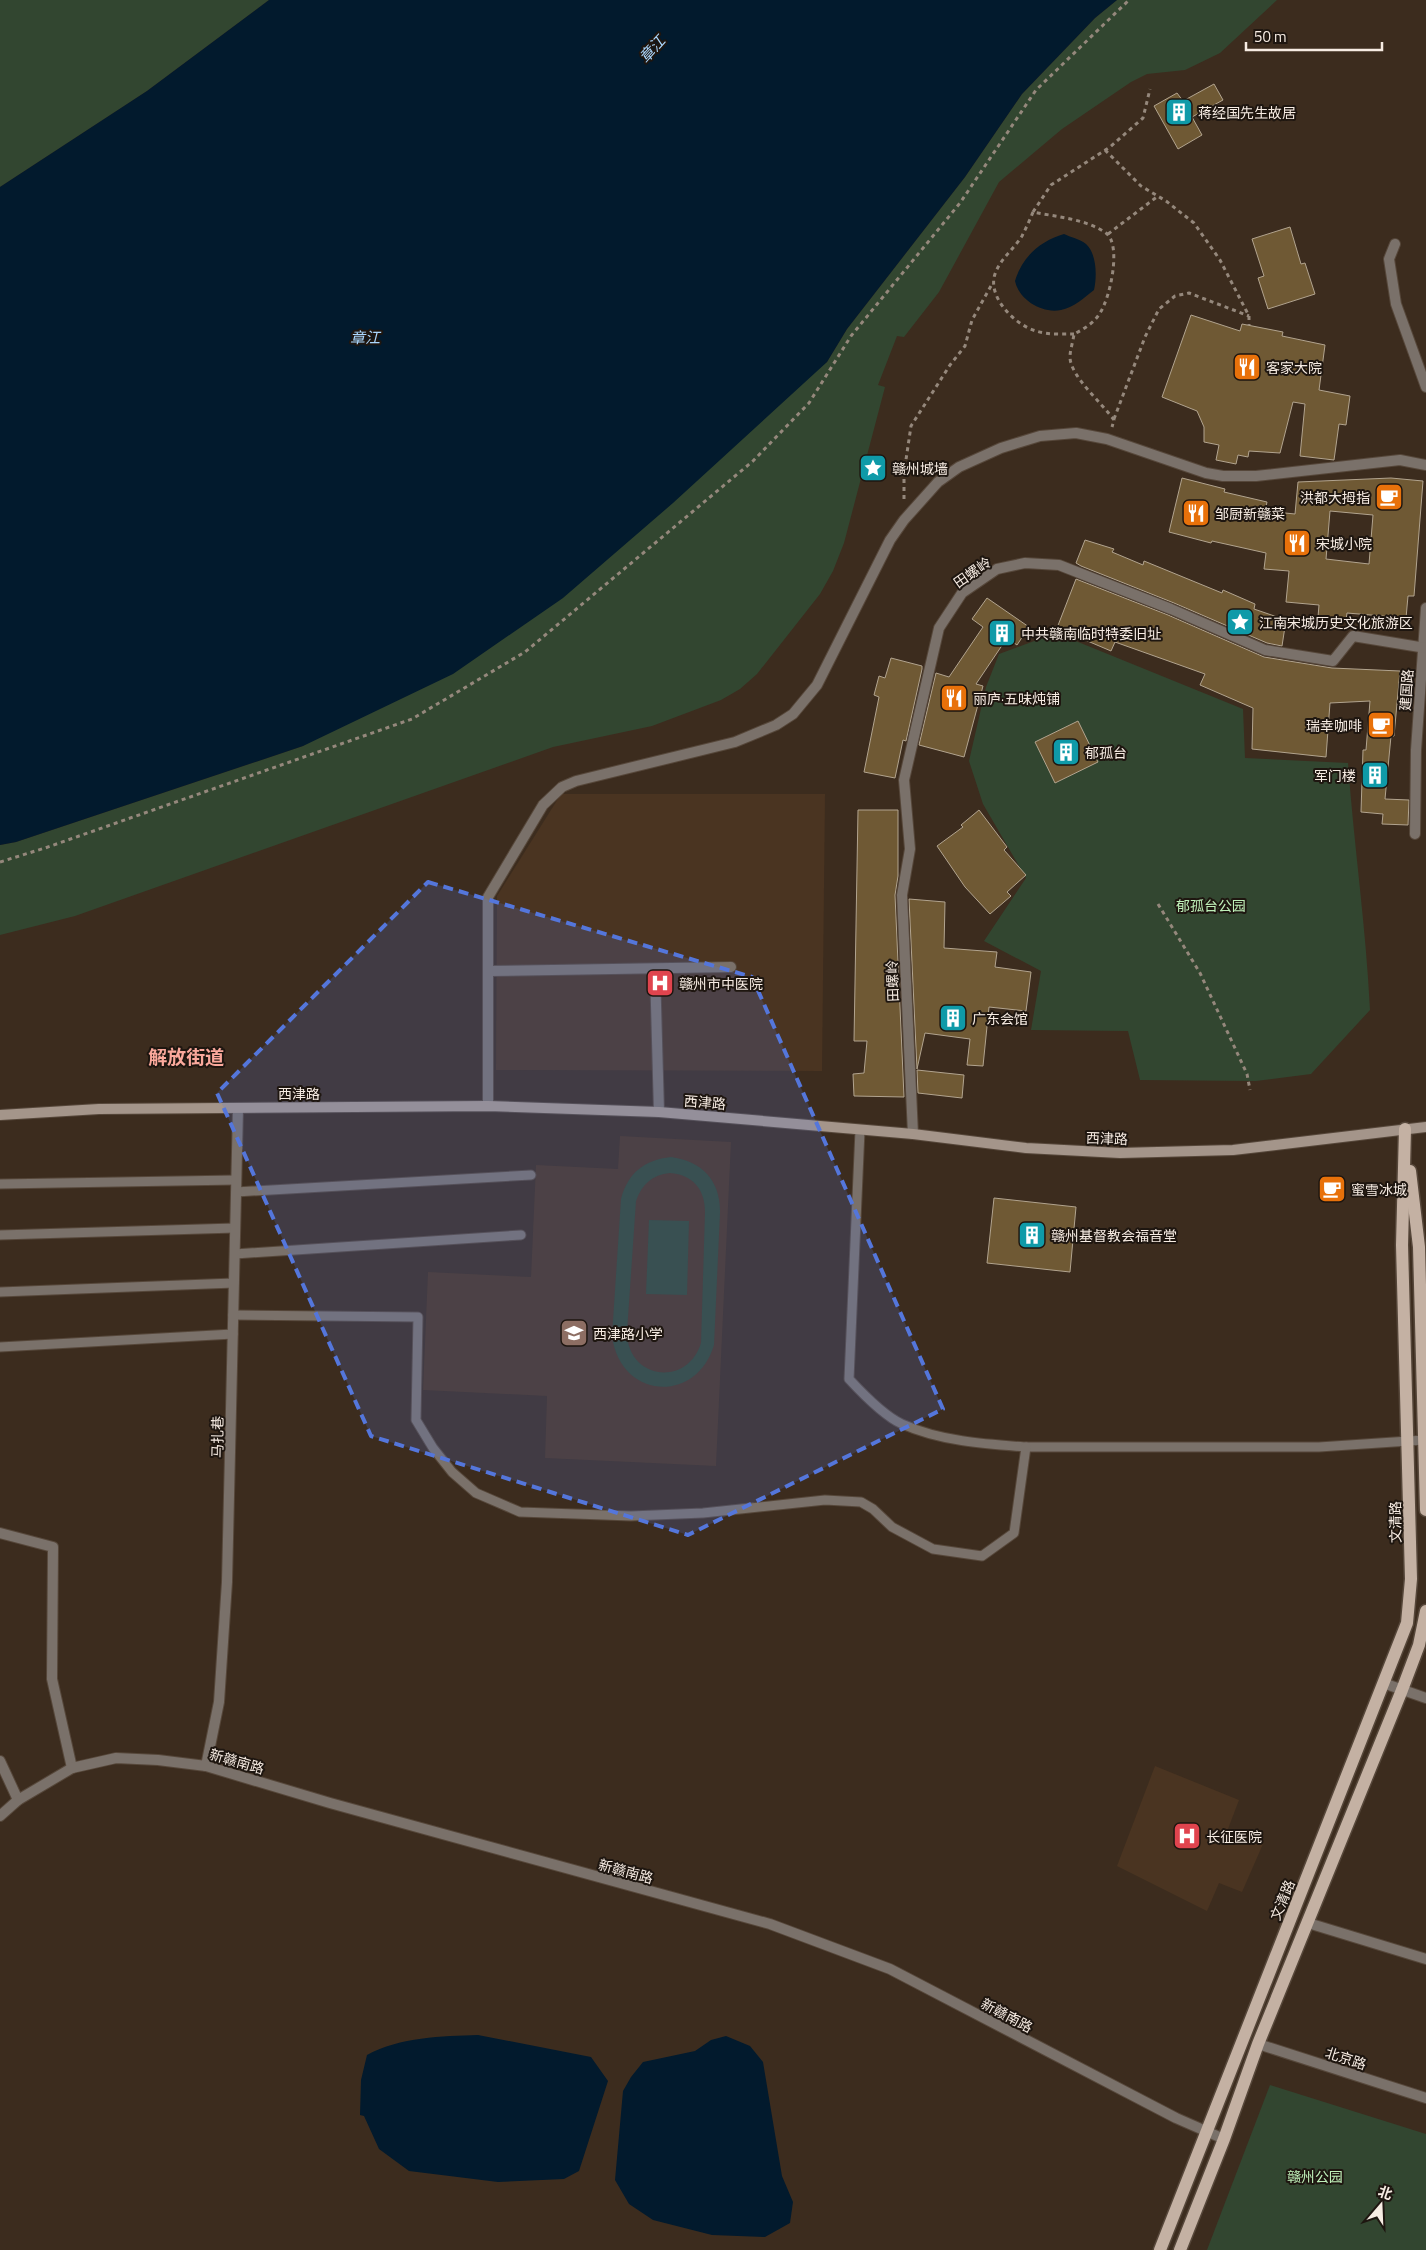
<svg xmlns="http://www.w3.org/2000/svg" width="1426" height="2250" font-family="'Titillium Web','Noto Sans SC',sans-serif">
<rect width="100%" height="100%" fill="#3c2c1e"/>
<g fill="#4a3421">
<path d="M561 794H825L822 1071 496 1070 497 896Z"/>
<path d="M620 1136 731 1142 716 1466 545 1458 547 1396 423 1390 428 1272 531 1277 536 1165 618 1169Z"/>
<path d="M1155 1766 1239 1800 1228 1829 1263 1844 1242 1892 1219 1883 1207 1911 1117 1866Z"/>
</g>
<g fill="#324630" fill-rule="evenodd">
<path d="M0 0H269L147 91 0 187Z"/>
<path d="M1117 0H1277L1220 53 1185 70 1147 74 1131 82 1062 129 999 182 939 292 904 337 897 336 878 385 885 387 844 543 833 571 820 594 757 674 740 689 721 700 652 726 553 747 75 916 0 935V845L16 842 303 746 827 362 847 329 965 177 1022 94 1095 18Z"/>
<path d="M1056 633 1243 709 1245 758 1348 763C1354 846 1366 927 1370 1010L1311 1074 1256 1081 1140 1080 1128 1031 1031 1030 1041 971 984 941 1026 878 983 804 969 761 986 687 999 654Z"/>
<path d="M671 1157C702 1161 721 1181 720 1213L714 1345C696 1405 620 1399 612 1336L621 1199C628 1173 644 1160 671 1157ZM670 1173C693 1175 705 1189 705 1212L701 1343C687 1388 627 1379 627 1332L636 1201C642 1184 652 1175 670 1173Z"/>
<path d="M649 1220 689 1221 687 1295 646 1294Z"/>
<path d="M1270 2085 1426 2134V2250H1207Z"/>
</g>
<g fill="#021a2d">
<path d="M269 0H1117L1095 18 1022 94 965 177 847 329 827 362 673 503 563 598 453 674 303 746 16 842 0 845V187L147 91Z"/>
<path d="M1064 234C1070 237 1080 239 1086 244 1097 254 1097 277 1094 290 1085 297 1073 308 1061 310 1042 314 1019 300 1015 281 1022 257 1040 241 1064 234Z"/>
<path d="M478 2035 591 2057 608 2081 579 2171 564 2179 498 2182 409 2171 379 2149 364 2116 360 2115 361 2080 367 2055C400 2037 442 2036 478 2035Z"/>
<path d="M726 2036 750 2046 763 2062 782 2176 793 2202 790 2223 765 2237 712 2235 653 2220 629 2204 615 2180 623 2091 631 2077 643 2062 695 2051 711 2040Z"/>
</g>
<g fill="#6f5934" stroke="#b2a48f" fill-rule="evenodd">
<path d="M1214 84 1223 100 1192 117 1202 135 1178 149 1154 106 1177 93 1183 101Z"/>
<path d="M1290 227 1301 264 1305 263 1315 294 1268 309 1258 278 1264 276 1252 239Z"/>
<path d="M1191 315 1240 331 1242 324 1283 332 1282 336 1325 345 1319 390 1350 396 1346 425 1339 424 1334 460 1300 456 1305 404 1293 402 1280 453 1249 451 1248 457 1238 455 1236 464 1216 460 1219 445 1204 442V427L1197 411 1162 397Z"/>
<path d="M1182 478 1225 489 1224 492 1267 502 1265 511 1295 514 1298 482 1391 478 1423 481 1414 596H1408L1406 618 1347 613 1346 620 1318 617 1319 605 1286 602 1289 571 1264 569 1266 553 1212 541 1211 543 1169 532ZM1330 511 1373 515 1369 564 1326 559Z"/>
<path d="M1085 540 1114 549 1112 552 1143 565 1144 561 1222 593 1223 590 1255 604 1254 609 1286 620 1282 646 1267 643 1174 603 1081 566 1076 563Z"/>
<path d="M1076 579 1168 615 1264 657 1332 668 1400 671 1394 736H1391L1385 799 1409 800 1408 825 1382 824 1383 814 1361 812 1363 750H1366L1370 701 1330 703 1326 757 1252 749 1253 708 1200 685 1205 674 1115 642 1111 651 1057 628Z"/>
<path d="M987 598 1029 627 1017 645 1007 638 976 684 983 686 964 757 919 745 936 673 949 677 983 627 972 619Z"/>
<path d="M891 658 922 666V669L906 741 903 740 895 778 864 772 879 697 874 695 879 676 885 678Z"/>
<path d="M1078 721 1098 762 1055 783 1035 742Z"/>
<path d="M858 810H898V876L895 895 904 1097 854 1096 853 1074 864 1073 867 1041H854Z"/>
<path d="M979 810 1007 847 1004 850 1026 875 1007 892 1011 896 990 914 965 887 937 846 963 827 961 825Z"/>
<path d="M909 899 945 902 944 948 997 952 995 967 1031 972 1026 1011 989 1007 983 1066 967 1065 970 1039 925 1033 917 1069Z"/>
<path d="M917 1070 964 1075 962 1098 918 1093Z"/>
<path d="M994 1198 1076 1207 1070 1272 987 1263Z"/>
</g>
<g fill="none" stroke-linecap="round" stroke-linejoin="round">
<g stroke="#56473a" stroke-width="11">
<g id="service">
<path d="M860 1130 849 1379C862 1393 884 1416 902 1424 940 1441 984 1444 1026 1447H1319L1424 1440"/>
<path d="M0 1184 236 1180"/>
<path d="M236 1192 531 1175"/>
<path d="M0 1235 235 1228"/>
<path d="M235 1254 521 1235"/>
<path d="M0 1292 234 1283"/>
<path d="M233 1315 418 1317 416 1420 433 1448 452 1472 476 1493 520 1512 631 1516 703 1513 825 1500 861 1502 873 1509 892 1527 933 1549 982 1556 1014 1533 1026 1447"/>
<path d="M0 1347 233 1334"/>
</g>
</g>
<g stroke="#56473a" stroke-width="12">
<g id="pedestrian">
<path d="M1415 834 1416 750 1426 608"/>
<path d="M913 1134 902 895 910 849 904 780 939 628 962 593 997 569 1025 563 1059 565 1171 609 1265 650 1333 661 1353 636 1426 648"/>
</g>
</g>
<g stroke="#56473a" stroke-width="12">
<g id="minor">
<path d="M1395 244 1389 259 1396 304 1426 387"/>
<path d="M655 969 659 1112"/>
<path d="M488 971 731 967"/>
<path d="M488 1106V897L543 805 562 787 576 781 735 742 776 725 793 714 817 685 890 540 904 520 938 482 959 467 1001 448 1040 436 1076 433 1107 439 1206 473 1223 476H1256L1400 460 1426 465"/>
<path d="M0 1533 53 1547 52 1679 72 1768"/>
<path d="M0 1761 18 1800"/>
<path d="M206 1766 219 1702 227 1582 238 1108"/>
<path d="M1308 1923 1426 1959"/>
<path d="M1258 2044 1426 2098"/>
</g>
</g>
<g stroke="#56473a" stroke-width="12">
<g id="tertiary">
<path d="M1386 1684 1426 1698"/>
<path d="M0 1816 18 1800 72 1768 116 1758 158 1760 206 1766 330 1803 770 1924 890 1969 1176 2118 1224 2139"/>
</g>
</g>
<g stroke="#56473a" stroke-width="12">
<path id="secondary" d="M0 1115 99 1109 488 1106 659 1112 913 1134 1026 1148 1120 1153 1233 1150 1426 1127"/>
</g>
<g stroke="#56473a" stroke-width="15">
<g id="primary">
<path d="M1410 1171 1419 1247 1426 1510"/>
<path d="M1160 2250 1407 1623 1411 1579 1402 1245 1405 1129"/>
<path d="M1180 2250 1224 2139 1258 2044 1402 1690 1419 1645 1426 1611"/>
</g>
</g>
<g stroke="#95887c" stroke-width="3" stroke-dasharray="4 4" stroke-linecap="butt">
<path d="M1105 150 1141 186 1166 201 1194 223 1220 260 1249 316V325"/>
<path d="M1033 212 1051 185 1110 147 1143 118 1150 89"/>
<path d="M1108 234 1158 196"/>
<path d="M1074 334C1062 334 1048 335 1036 331 1015 325 987 297 995 274 1000 259 1014 249 1022 236 1026 228 1030 220 1033 212 1057 217 1086 219 1106 233 1122 245 1110 298 1100 313 1094 323 1084 329 1074 334 1073 342 1070 350 1070 357 1070 376 1102 403 1114 420L1112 427"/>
<path d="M1114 419 1145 337 1159 309 1175 296 1189 293 1249 316"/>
<path d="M904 499V473L911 426 950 365 965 346 972 320 992 284"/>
<path d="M0 862 45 848 412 719 525 652 753 461 809 403 851 336 960 203 1036 90 1129 0"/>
<path d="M1158 904 1200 973 1247 1074 1250 1090"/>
</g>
<use href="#service" stroke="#7a716a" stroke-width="9"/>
<use href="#pedestrian" stroke="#7a716a" stroke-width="10"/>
<use href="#minor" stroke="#7a716a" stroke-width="10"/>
<use href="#tertiary" stroke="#7a716a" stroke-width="10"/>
<use href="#secondary" stroke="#a4958a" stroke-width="10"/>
<use href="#primary" stroke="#c4b1a3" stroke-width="12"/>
</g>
<path fill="#5476db" fill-opacity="0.2" stroke="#5476db" stroke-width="4" stroke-dasharray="10 6" stroke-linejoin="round" d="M428 882 752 977 943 1409 688 1535 371 1436 217 1093Z"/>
<defs>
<g id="building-square" transform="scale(1.4375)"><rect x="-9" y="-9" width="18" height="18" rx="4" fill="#0f9aa8" stroke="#1e1610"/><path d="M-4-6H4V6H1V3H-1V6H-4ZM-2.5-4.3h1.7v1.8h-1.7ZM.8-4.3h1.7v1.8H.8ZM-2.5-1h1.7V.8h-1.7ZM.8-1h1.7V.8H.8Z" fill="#fff"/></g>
<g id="restaurant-square" transform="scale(1.4375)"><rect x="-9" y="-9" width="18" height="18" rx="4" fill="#e8710a" stroke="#1e1610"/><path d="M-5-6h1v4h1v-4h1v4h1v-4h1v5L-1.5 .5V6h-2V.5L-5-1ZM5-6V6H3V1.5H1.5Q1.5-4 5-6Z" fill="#fff"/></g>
<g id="sight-square" transform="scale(1.4375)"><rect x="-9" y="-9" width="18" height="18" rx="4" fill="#0f9aa8" stroke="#1e1610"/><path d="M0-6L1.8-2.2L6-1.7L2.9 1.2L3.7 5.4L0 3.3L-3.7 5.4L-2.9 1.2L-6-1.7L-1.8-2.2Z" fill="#fff"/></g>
<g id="cafe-square" transform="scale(1.4375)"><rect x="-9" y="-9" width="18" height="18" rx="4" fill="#e8710a" stroke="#1e1610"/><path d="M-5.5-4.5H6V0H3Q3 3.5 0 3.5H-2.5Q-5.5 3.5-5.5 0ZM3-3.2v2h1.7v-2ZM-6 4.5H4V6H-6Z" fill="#fff"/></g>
<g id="hospital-square" transform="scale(1.4375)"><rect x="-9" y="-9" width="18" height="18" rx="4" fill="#e0444e" stroke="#1e1610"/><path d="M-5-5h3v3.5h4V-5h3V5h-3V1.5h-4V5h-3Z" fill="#fff"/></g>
<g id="school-square" transform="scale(1.4375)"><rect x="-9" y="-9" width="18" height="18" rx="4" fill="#8d6e63" stroke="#1e1610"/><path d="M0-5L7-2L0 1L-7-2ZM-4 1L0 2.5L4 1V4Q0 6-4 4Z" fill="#fff"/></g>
</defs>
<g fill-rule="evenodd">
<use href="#building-square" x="1179" y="112"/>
<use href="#restaurant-square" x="1247" y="367"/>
<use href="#sight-square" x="873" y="468"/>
<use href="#cafe-square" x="1389" y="497"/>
<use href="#restaurant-square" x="1196" y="513"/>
<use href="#restaurant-square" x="1297" y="543"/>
<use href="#sight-square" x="1240" y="622"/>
<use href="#building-square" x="1002" y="633"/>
<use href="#restaurant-square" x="954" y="698"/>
<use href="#cafe-square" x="1381" y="725"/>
<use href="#building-square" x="1066" y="752"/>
<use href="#building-square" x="1375" y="775"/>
<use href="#hospital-square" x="660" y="983"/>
<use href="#building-square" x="953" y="1018"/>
<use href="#cafe-square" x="1332" y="1189"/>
<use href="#building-square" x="1032" y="1235"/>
<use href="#school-square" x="574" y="1333"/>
<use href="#hospital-square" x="1187" y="1836"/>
</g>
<g text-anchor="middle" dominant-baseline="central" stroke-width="4" stroke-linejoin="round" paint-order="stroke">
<g font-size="14" fill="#f7ece3" stroke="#1e1610" text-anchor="start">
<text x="1198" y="112">蒋经国先生故居</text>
<text x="1266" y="367">客家大院</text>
<text x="892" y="468">赣州城墙</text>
<text x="1370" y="497" text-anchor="end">洪都大拇指</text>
<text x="1215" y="513">邹厨新赣菜</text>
<text x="1316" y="543">宋城小院</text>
<text x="1259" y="622">江南宋城历史文化旅游区</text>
<text x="1021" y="633">中共赣南临时特委旧址</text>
<text x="973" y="698">丽庐·五味炖铺</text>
<text x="1362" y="725" text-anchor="end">瑞幸咖啡</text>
<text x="1085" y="752">郁孤台</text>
<text x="1356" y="775" text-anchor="end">军门楼</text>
<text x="679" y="983">赣州市中医院</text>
<text x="972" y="1018">广东会馆</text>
<text x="1351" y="1189">蜜雪冰城</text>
<text x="1051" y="1235">赣州基督教会福音堂</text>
<text x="593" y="1333">西津路小学</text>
<text x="1206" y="1836">长征医院</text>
</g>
<g font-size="14" fill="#f7ece3" stroke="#1e1610">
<text transform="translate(972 572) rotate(-35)">田螺岭</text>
<text transform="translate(1406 690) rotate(-86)">建国路</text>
<text transform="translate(892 981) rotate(-92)">田螺岭</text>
<text x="299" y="1093">西津路</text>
<text transform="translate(705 1102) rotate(5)">西津路</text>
<text transform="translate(1107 1138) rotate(2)">西津路</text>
<text transform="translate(217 1437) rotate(-89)">马扎巷</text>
<text transform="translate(1395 1522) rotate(-91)">文清路</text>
<text transform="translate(237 1761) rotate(16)">新赣南路</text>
<text transform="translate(626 1871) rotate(15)">新赣南路</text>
<text transform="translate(1282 1900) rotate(-68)">文清路</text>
<text transform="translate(1007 2015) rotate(28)">新赣南路</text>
<text transform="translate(1346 2058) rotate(18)">北京路</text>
</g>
<g font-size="14" fill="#bff0b9" stroke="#1e1610">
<text x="1211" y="905">郁孤台公园</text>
<text x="1315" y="2176">赣州公园</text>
</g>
<g font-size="15" font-style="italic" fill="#abd8ff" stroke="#1e1610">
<text transform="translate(652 49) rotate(-48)">章江</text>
<text x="365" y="337">章江</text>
</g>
<g font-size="19" font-weight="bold" fill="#fba99c" stroke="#1e1610">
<text x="186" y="1056">解放街道</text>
</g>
</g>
<g transform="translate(1381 2205) rotate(19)" stroke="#1e1610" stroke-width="4" paint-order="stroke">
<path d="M0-4L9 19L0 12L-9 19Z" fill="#f7ece3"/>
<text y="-8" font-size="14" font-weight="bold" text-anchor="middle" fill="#f7ece3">北</text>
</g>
<path d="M1246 42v8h136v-8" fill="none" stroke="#f7ece3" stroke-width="2.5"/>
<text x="1254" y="42" font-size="15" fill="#f7ece3" stroke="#1e1610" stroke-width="4" paint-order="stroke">50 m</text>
</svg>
